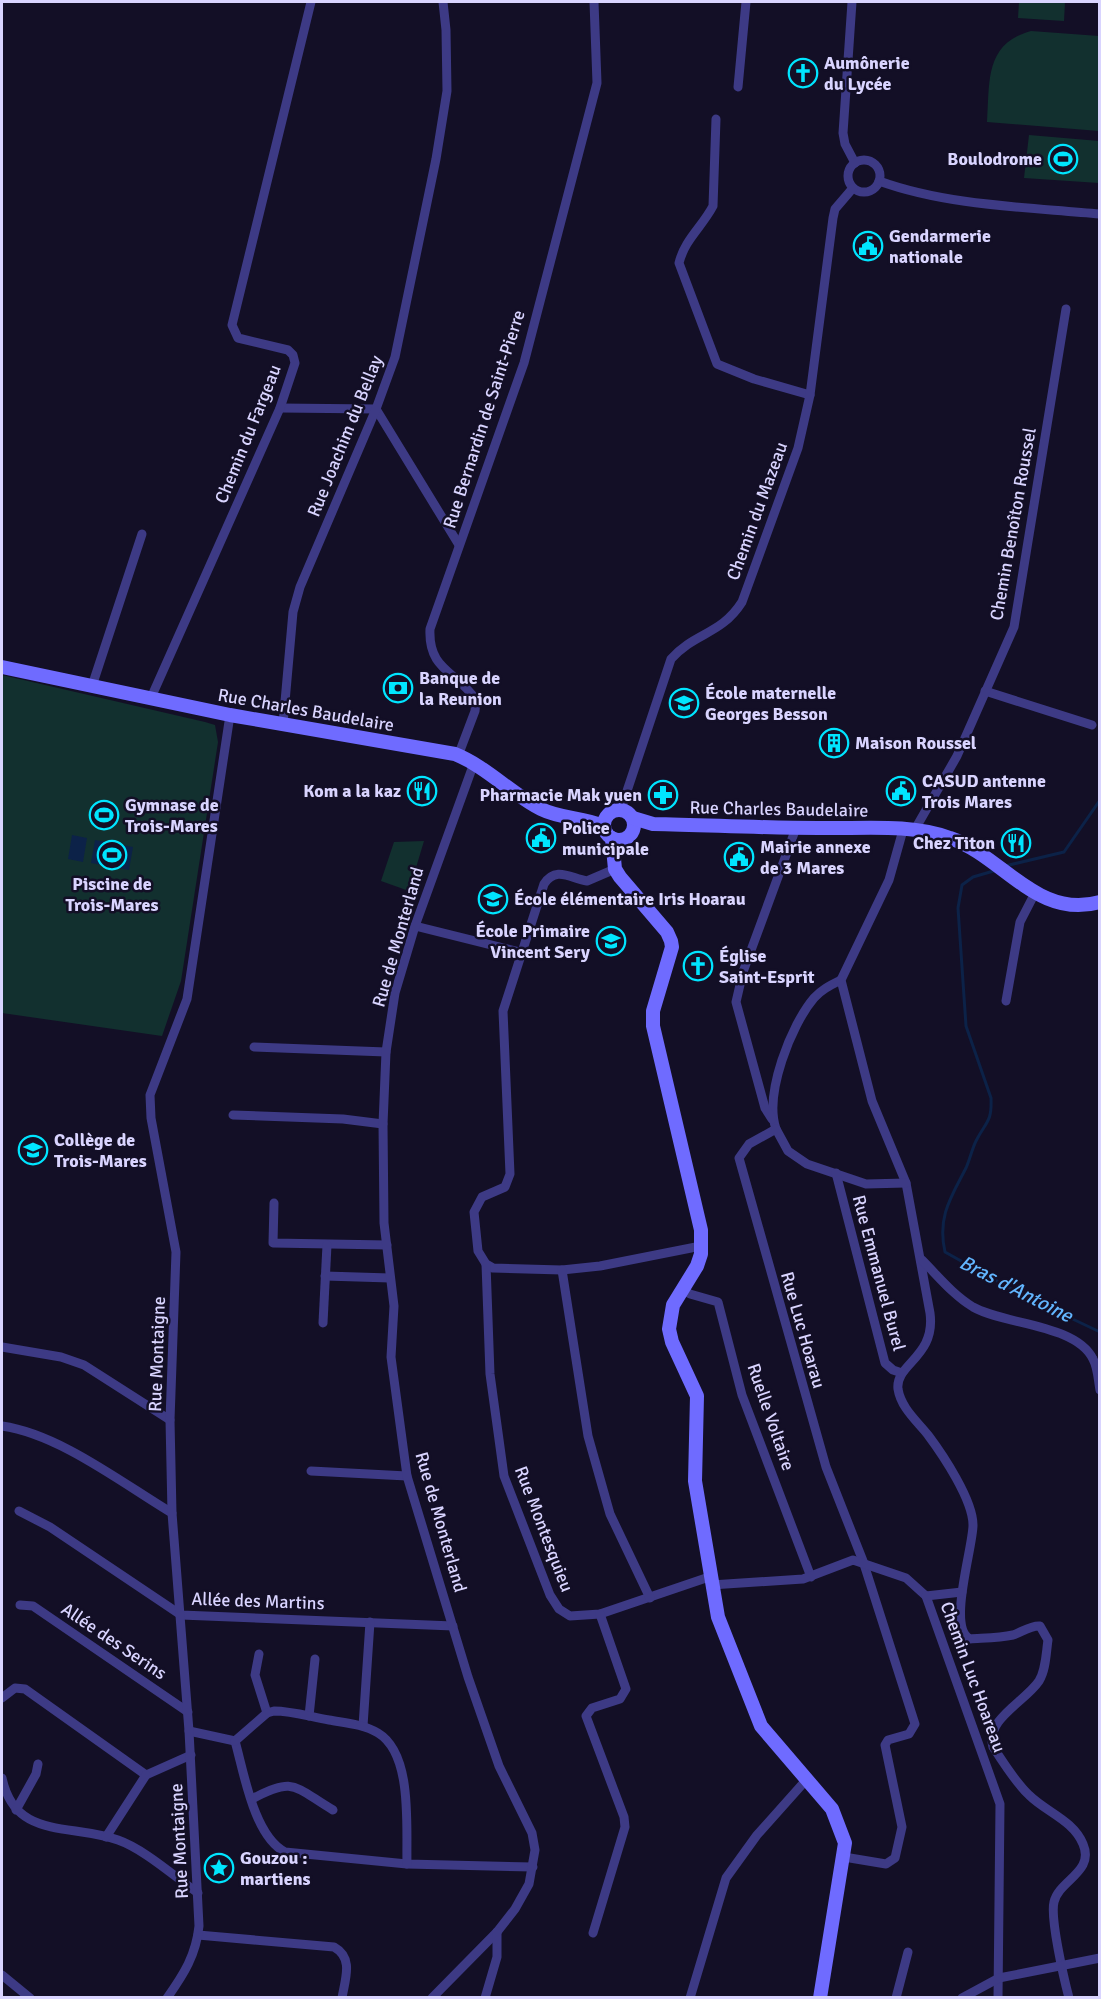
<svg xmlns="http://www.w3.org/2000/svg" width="1101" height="1999" font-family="Signika,sans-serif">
<rect width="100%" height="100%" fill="#130f26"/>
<g fill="#12302f">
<path d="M1019 2H1065L1064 21 1018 18Z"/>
<path d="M1031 31 1099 36V131L987 122C990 82 984 44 1031 31Z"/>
<path d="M1029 135 1099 141V183L1024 178Z"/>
<path d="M2 675 205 722 215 725 218 742 181 981 162 1036 2 1013Z"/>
<path d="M424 841 409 891 381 881 394 842Z"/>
</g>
<g fill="#0c2248">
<path d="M72 835 87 838 83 862 68 859Z"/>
<path d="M95 840 133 847 129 870 91 863Z"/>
</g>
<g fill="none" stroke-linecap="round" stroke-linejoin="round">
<g stroke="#0c2248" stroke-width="3">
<path d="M1005 866 1064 852 1100 800"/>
<path d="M997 870 973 877 962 885 958 908 966 1026 991 1098C992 1123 986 1121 976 1141 972 1149 970 1159 966 1168 951 1197 937 1217 945 1252L1022 1295 1100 1332"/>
</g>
<g stroke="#3d3a85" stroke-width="9">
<path d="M852 2 843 133 845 144 855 163"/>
<path d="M738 87 746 2"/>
<path d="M716 119 713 206C702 227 685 239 679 263L717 364 754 379 810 395"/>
<circle cx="864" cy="176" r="16"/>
<path d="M879 181C948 206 1027 207 1100 214"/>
<path d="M280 408 376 409 459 545"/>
<path d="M92 686 142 534"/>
<path d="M985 691 1092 725"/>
<path d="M150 700 280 408 295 363 293 355 288 350 238 338 232 325 311 2"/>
<path d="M283 724 293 612 300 587 376 409 395 357 436 159 447 91 446 30 443 2"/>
<path d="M458 756 475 711 476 700C457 671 428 671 430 629L524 363 597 83 594 2"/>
<path d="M621 809 671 659C695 632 721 635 742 602L798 448 810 395 833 218 835 209 853 188"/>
<path d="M903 830 889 880 841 980 872 1101 906 1183 930 1313C936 1357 895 1364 898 1389 901 1408 917 1421 928 1435 943 1455 973 1500 973 1525 973 1548 947 1628 970 1639 984 1638 999 1638 1013 1635 1022 1632 1031 1625 1040 1626L1048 1640C1046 1653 1046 1670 1039 1681 1025 1702 985 1719 993 1747 1004 1763 1015 1782 1029 1795 1046 1812 1073 1820 1083 1844 1095 1872 1059 1880 1054 1902 1050 1918 1064 1979 1069 1998"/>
<path d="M914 831 957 756 1014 627 1066 309"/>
<path d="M615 869 587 881C570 878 556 866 544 884L503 1011 510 1174 505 1187 482 1197 474 1212 478 1251 486 1264 493 1268 562 1270 600 1266 701 1246"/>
<path d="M415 926 524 953"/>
<path d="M841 980C831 985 822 989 814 998 791 1025 764 1094 776 1129L749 1144 739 1158 826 1467 863 1561 915 1724 909 1734 888 1740 885 1745 902 1827 895 1858 886 1864 844 1857"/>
<path d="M1006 1001 1020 922 1035 893"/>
<path d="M254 1047 386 1052"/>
<path d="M233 1115 343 1119 383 1124"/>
<path d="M772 1119 765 1108 736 1002 743 972 796 828"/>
<path d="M776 1129 788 1151 807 1164 866 1184 906 1183"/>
<path d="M836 1173 885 1363 893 1370 902 1373"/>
<path d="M274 1203 273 1243 387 1245"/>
<path d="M922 1260C938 1276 953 1295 973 1307 1005 1325 1076 1324 1093 1359 1098 1368 1098 1380 1100 1390"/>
<path d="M486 1264 490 1374 504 1476 550 1595 559 1609 570 1616 600 1614 709 1577"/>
<path d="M562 1270 588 1436 610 1514 650 1598"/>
<path d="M325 1276 390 1278"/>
<path d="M682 1289 690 1294 718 1302 742 1395 811 1577"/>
<path d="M323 1323 327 1245"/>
<path d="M2 1347 61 1357 84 1365 170 1420"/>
<path d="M2 1426C59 1434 122 1483 172 1513"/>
<path d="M311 1471 407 1476"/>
<path d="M19 1511 50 1527 181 1615 453 1626"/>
<path d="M711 1585 803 1579 853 1560 906 1578 926 1596 1000 1804 998 1998"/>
<path d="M926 1596 962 1592"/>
<path d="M20 1605 33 1606 188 1712"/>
<path d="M259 1654 255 1675 267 1713"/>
<path d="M2 1698 15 1688 25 1689 146 1775 191 1755"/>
<path d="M309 1716 315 1659"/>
<path d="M363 1726 370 1622"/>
<path d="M189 1731 235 1741"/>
<path d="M235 1741C244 1773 254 1836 285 1852L407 1864 533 1867"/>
<path d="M235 1741 267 1713 274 1711C292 1711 311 1717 329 1720 345 1723 363 1724 378 1733 413 1754 406 1827 407 1864"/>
<path d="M2 1778C15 1840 70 1823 118 1840 144 1849 175 1877 198 1893"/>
<path d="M252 1799C295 1776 294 1787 333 1810"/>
<path d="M16 1810 36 1774 38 1764"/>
<path d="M106 1837 146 1775"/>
<path d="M593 1933 625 1827 624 1817 586 1716 592 1708 620 1699 626 1689 600 1614"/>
<path d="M198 1935 334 1947C354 1958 345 1979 342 1998"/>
<path d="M2 1975 30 1998"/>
<path d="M167 1998C184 1974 196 1955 199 1926L189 1731 172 1513 170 1420 176 1252 151 1118 150 1095 187 999 230 715"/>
<path d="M432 1998 497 1932 515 1909 529 1884 535 1850 532 1833 499 1766 468 1677 407 1476 391 1357 394 1306 384 1223 383 1124 386 1052 395 993 415 926 474 763"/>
<path d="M485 1998 497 1957V1932"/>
<path d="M690 1998 726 1878 757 1835 807 1779"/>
<path d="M896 1998 908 1952"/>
<path d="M962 1998 999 1978 1100 1958"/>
</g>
<g stroke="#6f6bff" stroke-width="14">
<path d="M2 667 230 715 455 754C487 767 510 793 541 809 561 819 583 817 603 826"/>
<circle cx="619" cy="825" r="15"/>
<path d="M633 818 653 824C708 825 763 828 818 828 860 829 910 823 950 838 1003 856 1037 920 1100 902"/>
<path d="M612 838 615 869 620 877 667 932 671 941 672 947 653 1011V1026L701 1230V1254L697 1266 673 1305 669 1329 672 1342 697 1396 695 1481 718 1617 761 1726 832 1809 845 1843 820 1998"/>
</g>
</g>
<defs>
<g id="church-ring" transform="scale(1.5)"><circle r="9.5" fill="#130f26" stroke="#00e5ff" stroke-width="1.5"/><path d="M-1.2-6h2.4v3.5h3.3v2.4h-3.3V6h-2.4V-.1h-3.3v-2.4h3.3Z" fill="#00e5ff"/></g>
<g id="stadium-ring" transform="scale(1.5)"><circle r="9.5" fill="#130f26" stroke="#00e5ff" stroke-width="1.5"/><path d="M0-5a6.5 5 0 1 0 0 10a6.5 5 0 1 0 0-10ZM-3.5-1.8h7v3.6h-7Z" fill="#00e5ff"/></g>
<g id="civic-ring" transform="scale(1.5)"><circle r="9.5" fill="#130f26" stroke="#00e5ff" stroke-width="1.5"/><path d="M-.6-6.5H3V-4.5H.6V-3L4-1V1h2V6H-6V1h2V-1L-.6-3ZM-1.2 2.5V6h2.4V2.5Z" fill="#00e5ff"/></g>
<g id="bank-ring" transform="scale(1.5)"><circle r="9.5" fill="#130f26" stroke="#00e5ff" stroke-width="1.5"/><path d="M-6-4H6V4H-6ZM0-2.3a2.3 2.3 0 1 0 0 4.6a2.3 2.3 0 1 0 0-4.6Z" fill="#00e5ff"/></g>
<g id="school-ring" transform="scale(1.5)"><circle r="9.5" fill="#130f26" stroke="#00e5ff" stroke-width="1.5"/><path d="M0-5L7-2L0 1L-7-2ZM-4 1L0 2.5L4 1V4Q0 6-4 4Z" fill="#00e5ff"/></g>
<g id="building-ring" transform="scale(1.5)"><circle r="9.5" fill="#130f26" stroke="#00e5ff" stroke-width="1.5"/><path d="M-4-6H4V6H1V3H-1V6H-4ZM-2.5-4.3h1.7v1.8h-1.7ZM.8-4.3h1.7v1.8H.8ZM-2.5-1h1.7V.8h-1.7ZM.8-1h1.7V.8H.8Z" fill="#00e5ff"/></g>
<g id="restaurant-ring" transform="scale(1.5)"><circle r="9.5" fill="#130f26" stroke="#00e5ff" stroke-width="1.5"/><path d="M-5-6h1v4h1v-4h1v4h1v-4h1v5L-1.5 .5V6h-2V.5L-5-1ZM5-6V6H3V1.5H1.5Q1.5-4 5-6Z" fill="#00e5ff"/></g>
<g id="pharmacy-ring" transform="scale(1.5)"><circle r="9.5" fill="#130f26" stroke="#00e5ff" stroke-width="1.5"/><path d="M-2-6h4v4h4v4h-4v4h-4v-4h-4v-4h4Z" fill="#00e5ff"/></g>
<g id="sight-ring" transform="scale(1.5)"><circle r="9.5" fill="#130f26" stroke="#00e5ff" stroke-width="1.5"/><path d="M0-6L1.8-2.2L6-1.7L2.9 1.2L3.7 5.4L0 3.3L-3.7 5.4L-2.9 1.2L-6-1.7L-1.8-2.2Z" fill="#00e5ff"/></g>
</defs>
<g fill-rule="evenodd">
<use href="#church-ring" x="803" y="73"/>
<use href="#stadium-ring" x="1063" y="159"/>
<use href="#civic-ring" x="868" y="246"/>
<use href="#bank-ring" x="398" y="688"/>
<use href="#school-ring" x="684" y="703"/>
<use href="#building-ring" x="834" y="743"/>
<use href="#restaurant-ring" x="422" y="791"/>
<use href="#civic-ring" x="901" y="791"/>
<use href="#pharmacy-ring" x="663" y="795"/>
<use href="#stadium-ring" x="104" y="815"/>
<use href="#civic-ring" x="541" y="838"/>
<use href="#restaurant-ring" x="1016" y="843"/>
<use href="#stadium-ring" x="112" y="855"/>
<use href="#civic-ring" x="739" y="857"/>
<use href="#school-ring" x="493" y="899"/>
<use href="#school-ring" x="611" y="941"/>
<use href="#church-ring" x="698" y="966"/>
<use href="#school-ring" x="33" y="1150"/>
<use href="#sight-ring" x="219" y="1868"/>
</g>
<g text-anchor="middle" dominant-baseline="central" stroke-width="5" stroke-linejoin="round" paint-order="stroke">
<g font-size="18" font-weight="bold" fill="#d9d4ff" stroke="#130f26" text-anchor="start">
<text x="824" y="63">Aumônerie<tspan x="824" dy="21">du Lycée</tspan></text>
<text x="1042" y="159" text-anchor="end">Boulodrome</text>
<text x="889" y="236">Gendarmerie<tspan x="889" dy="21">nationale</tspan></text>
<text x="419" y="678">Banque de<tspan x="419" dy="21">la Reunion</tspan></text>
<text x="705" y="693">École maternelle<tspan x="705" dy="21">Georges Besson</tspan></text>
<text x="855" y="743">Maison Roussel</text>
<text x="922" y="781">CASUD antenne<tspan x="922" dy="21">Trois Mares</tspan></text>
<text x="401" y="791" text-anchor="end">Kom a la kaz</text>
<text x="642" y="795" text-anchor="end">Pharmacie Mak yuen</text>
<text x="125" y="805">Gymnase de<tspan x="125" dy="21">Trois-Mares</tspan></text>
<text x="562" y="828">Police<tspan x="562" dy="21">municipale</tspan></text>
<text x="995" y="843" text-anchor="end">Chez Titon</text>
<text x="760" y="847">Mairie annexe<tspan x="760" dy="21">de 3 Mares</tspan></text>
<text x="112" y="884" text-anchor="middle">Piscine de<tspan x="112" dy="21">Trois-Mares</tspan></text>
<text x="514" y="899">École élémentaire Iris Hoarau</text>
<text x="590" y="931" text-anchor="end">École Primaire<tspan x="590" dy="21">Vincent Sery</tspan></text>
<text x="719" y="956">Église<tspan x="719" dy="21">Saint-Esprit</tspan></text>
<text x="54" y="1140">Collège de<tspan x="54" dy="21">Trois-Mares</tspan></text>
<text x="240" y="1858">Gouzou :<tspan x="240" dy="21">martiens</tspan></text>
</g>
<g font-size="18" fill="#d9d4ff" stroke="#130f26">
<text transform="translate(484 419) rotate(-72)">Rue Bernardin de Saint-Pierre</text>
<text transform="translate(248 434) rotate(-68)">Chemin du Fargeau</text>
<text transform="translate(345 436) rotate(-68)">Rue Joachim du Bellay</text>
<text transform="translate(757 511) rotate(-70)">Chemin du Mazeau</text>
<text transform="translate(1013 524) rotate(-80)">Chemin Benoîton Roussel</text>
<text transform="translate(306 710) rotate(10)">Rue Charles Baudelaire</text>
<text transform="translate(779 809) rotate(1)">Rue Charles Baudelaire</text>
<text transform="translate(398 937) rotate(-74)">Rue de Monterland</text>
<text transform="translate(879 1273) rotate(75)">Rue Emmanuel Burel</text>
<text transform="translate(803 1330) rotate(74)">Rue Luc Hoarau</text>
<text transform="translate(157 1354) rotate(-88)">Rue Montaigne</text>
<text transform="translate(771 1417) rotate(71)">Ruelle Voltaire</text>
<text transform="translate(441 1522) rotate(74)">Rue de Monterland</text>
<text transform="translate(544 1529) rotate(69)">Rue Montesquieu</text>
<text transform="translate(258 1601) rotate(2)">Allée des Martins</text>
<text transform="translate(114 1641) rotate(34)">Allée des Serins</text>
<text transform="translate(973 1677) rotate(70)">Chemin Luc Hoareau</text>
<text transform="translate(179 1841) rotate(-93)">Rue Montaigne</text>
</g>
<g font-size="20" font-style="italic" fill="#62b6ff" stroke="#130f26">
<text transform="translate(1016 1289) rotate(27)">Bras d'Antoine</text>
</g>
</g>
<rect width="1101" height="1999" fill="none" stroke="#d9d4ff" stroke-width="6"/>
</svg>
